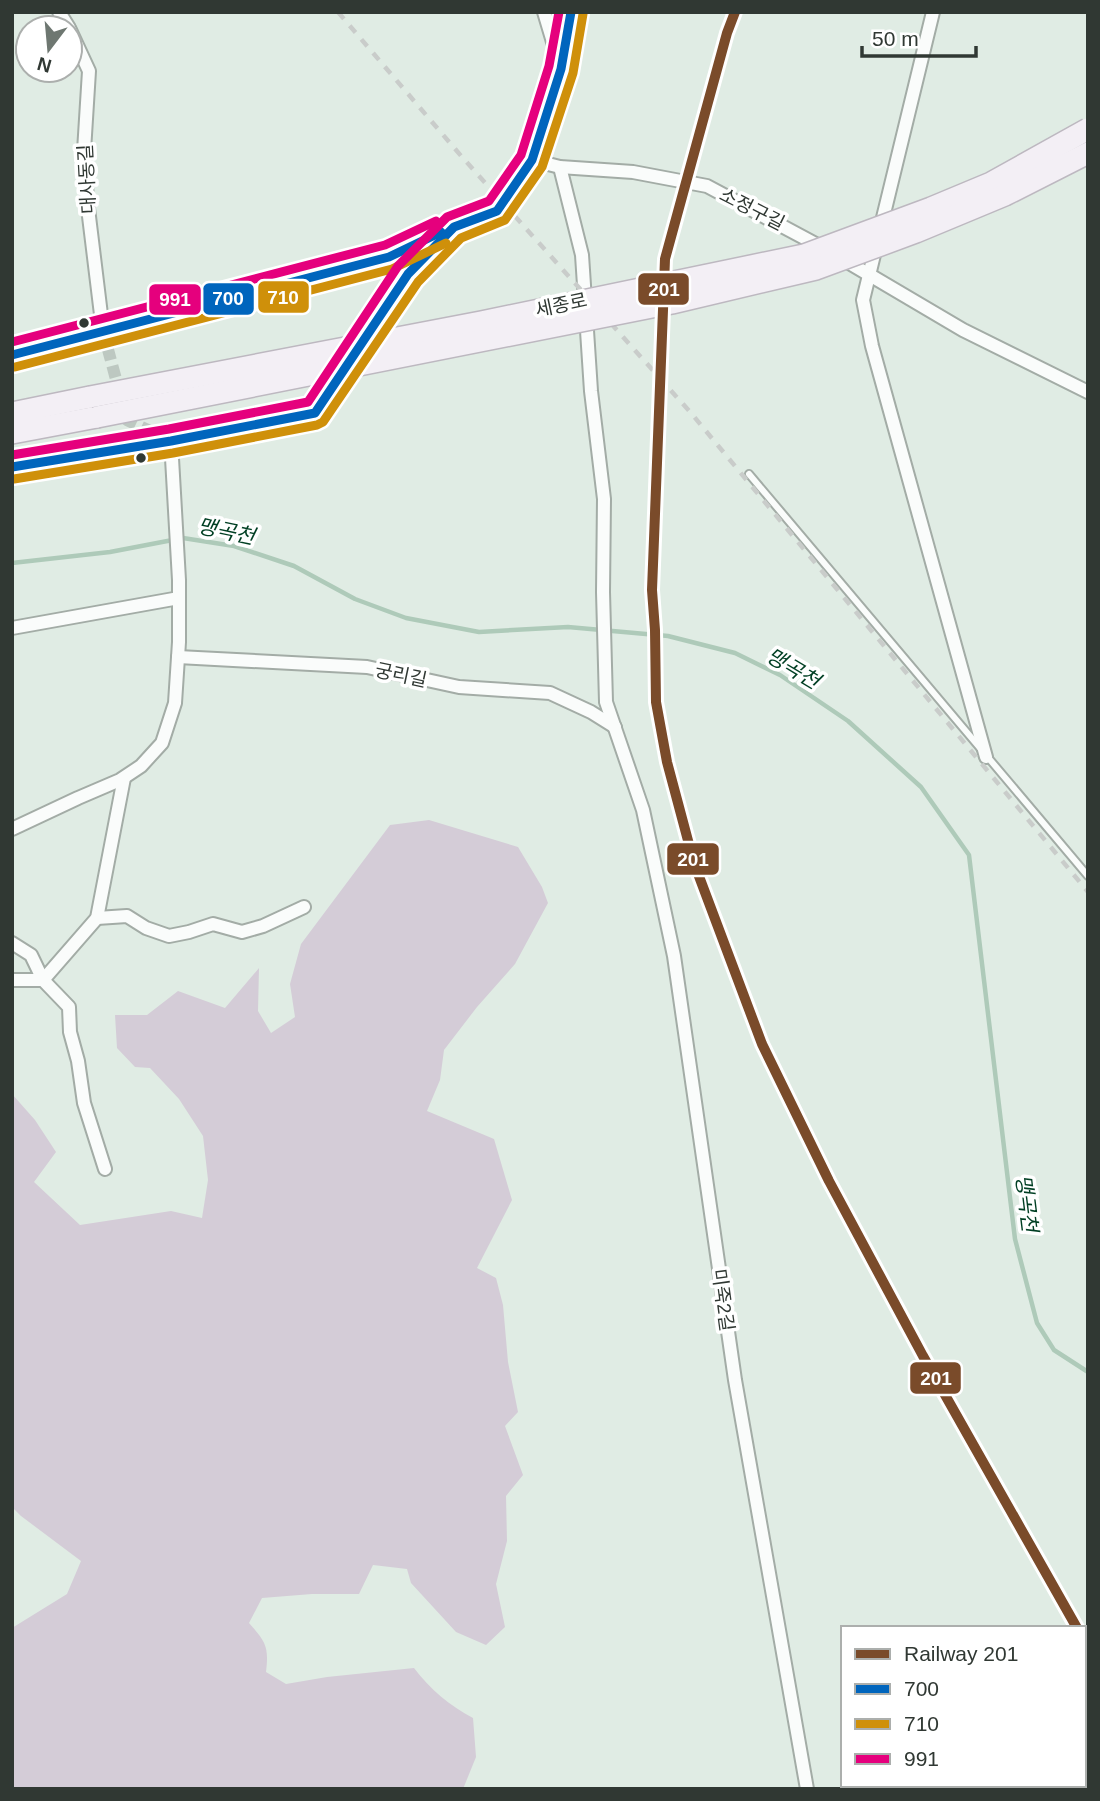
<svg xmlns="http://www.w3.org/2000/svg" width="1100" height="1801" font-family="Arial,'Noto Sans KR',sans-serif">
<rect width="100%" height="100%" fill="#e0ece4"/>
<path fill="#d4ccd7" d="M429 820 518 847 542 887 548 903 515 964 477 1007 444 1050 440 1080 427 1111 494 1139 512 1200 477 1268 496 1278 503 1305 508 1362 518 1412 505 1426 523 1475 506 1496 507 1541 496 1584 505 1627 486 1645 456 1632 411 1583 407 1569 373 1565 359 1594H312L262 1598 249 1623C266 1642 269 1647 266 1672L286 1684 327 1677 414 1668C430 1689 450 1706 473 1718L476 1757 463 1789H12V1628L67 1594 81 1561 21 1516 12 1507V1094L35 1120 56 1152 34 1182 80 1225 171 1211 202 1218 208 1180 203 1136 179 1099 150 1068 135 1067 117 1048 115 1015H147L178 991 225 1008 259 968 258 1011 271 1033 295 1017 290 984 301 944 390 825Z"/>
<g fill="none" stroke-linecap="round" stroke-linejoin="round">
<path stroke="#aecab9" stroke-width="4.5" d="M12 563 110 552 183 538 234 546 294 566 355 599 406 618 479 632 568 627 668 636 735 653 780 675 848 721 921 787 969 855 1015 1239 1037 1323 1054 1350 1088 1372"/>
<path stroke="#bdc8c1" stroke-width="12" stroke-dasharray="12 6" stroke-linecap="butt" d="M103 331 127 420 171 441"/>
<g stroke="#a3aca6" stroke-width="10">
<path id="lane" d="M749 474 1088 876"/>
</g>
<g stroke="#a3aca6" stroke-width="16">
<g id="street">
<path d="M59 12 69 28"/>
<path d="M544 12 559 62"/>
<path d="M933 12 863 300 872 346 986 757"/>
<path d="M70 30 89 71 84 151 87 200 103 331"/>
<path d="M532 160 560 167 633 172 707 186 825 249"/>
<path d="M560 167 582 255 591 391 604 499 603 592 606 702 643 810 674 956 735 1380 807 1789"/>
<path d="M841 258 963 330 1088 392"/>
<path d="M12 467 171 441 179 580V642L175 703 162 743 141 766 120 780 78 798 12 829"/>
<path d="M12 628 179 598"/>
<path d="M178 657 367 667 459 687 550 693 591 712 615 727"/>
<path d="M97 918 127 916 146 928 169 936 189 932 213 924 242 932 263 926 304 907"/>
<path d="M12 943 31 955 43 980 69 1007 70 1032 78 1061 84 1103 105 1169"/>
<path d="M12 980H43L97 918 124 778"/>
</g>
</g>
<g stroke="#a3aca6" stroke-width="23">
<g id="secondary">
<path d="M12 355 389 257 443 231"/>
<path d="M171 441 315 413 408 274 454 227 497 211 532 160 561 69 571 12"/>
</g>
</g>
<g stroke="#bdb8c0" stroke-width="24">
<g id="primary">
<path d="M12 413 90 397"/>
<path d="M12 433 97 417"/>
</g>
</g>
<use href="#lane" stroke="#fafcfb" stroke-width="6"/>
<use href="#street" stroke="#fafcfb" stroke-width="12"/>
<use href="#secondary" stroke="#f6f5f8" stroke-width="19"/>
<use href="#primary" stroke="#f3eff5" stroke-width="21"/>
<path stroke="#c9ccca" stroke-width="4.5" stroke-dasharray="9 9" stroke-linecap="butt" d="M338 12 462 157 691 413 1088 892"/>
<g stroke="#bdb8c0" stroke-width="24" stroke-linecap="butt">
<g id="primary-bridge">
<path d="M90 397 481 322 804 255 931 208 991 183 1088 129"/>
<path d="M97 417 672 303 816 269 916 232 1005 195 1088 153"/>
</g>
</g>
<use href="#primary-bridge" stroke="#f3eff5" stroke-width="21"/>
<g stroke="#fff" stroke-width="14">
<g id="bus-1">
<path d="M12 355 389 257 441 232"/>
<path d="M12 467 171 441 315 413 408 274 454 227 497 211 532 160 561 69 571 12"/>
</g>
</g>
<g stroke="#fff" stroke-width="14">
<g id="bus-2">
<path d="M15 367 392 269 446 243"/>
<path d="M14 479 173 453 317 425 323 422 418 282 461 238 505 220 542 167 573 73 583 14"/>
</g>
</g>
<g stroke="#fff" stroke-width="14">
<g id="bus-3">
<path d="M12 342 385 245 436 221"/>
<path d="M12 455 169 429 308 402 398 266 447 217 489 201 521 155 549 66 559 12"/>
</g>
</g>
<use href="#bus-1" stroke="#0065bd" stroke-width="9"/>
<use href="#bus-2" stroke="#cf900a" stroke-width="9"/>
<use href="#bus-3" stroke="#e5007d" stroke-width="9"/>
<g stroke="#fff" stroke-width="16">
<path id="rail-1" d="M735 12 727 33 665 259 652 590 655 630 656 702 667 762 694 863 762 1044 829 1181 923 1356 1077 1628"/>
</g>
<use href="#rail-1" stroke="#7a4b2a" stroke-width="10"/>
</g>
<g fill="#303833" stroke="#fff" stroke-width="2.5">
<circle cx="84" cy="323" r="6"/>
<circle cx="141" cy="458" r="6"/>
</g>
<g text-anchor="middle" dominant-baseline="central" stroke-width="7" stroke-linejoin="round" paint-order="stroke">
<g font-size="19" fill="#303833" stroke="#fff">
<text transform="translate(87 179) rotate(-93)">대사동길</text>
<text transform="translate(752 209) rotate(27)">소정구길</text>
<text transform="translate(561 305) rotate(-12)">세종로</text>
<text transform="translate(401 675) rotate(12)">궁리길</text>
<text transform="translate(723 1300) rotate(82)">미죽2길</text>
</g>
<g font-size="21" font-style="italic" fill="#003f23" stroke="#fff">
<text transform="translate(226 531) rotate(12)">맹곡천</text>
<text transform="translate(793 668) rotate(31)">맹곡천</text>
<text transform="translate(1027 1203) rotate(83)">맹곡천</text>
</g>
</g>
<g stroke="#fff" stroke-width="2.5">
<rect x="637" y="272" width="53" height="34" rx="7" fill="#7a4b2a"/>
<rect x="257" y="280" width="53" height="34" rx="7" fill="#cf900a"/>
<rect x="202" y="282" width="53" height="34" rx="7" fill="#0065bd"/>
<rect x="148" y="283" width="54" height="33" rx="7" fill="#e5007d"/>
<rect x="666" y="842" width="54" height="34" rx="7" fill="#7a4b2a"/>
<rect x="909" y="1361" width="53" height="34" rx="7" fill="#7a4b2a"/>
</g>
<g font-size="19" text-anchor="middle" font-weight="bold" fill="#fff">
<text x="664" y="296">201</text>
<text x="283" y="304">710</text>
<text x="228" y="305">700</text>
<text x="175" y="306">991</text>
<text x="693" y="866">201</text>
<text x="936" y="1385">201</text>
</g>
<rect width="1100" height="1801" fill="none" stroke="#303833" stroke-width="28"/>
<rect x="841" y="1626" width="245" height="161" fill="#ffffff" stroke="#acafad" stroke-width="2"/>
<rect x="855" y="1649" width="35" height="10" fill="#7a4b2a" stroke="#acafad" stroke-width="2"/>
<text x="904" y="1661" font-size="21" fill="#303833">Railway 201</text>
<rect x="855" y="1684" width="35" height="10" fill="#0065bd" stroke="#acafad" stroke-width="2"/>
<text x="904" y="1696" font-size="21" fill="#303833">700</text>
<rect x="855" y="1719" width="35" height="10" fill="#cf900a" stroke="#acafad" stroke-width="2"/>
<text x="904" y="1731" font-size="21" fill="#303833">710</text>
<rect x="855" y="1754" width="35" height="10" fill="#e5007d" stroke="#acafad" stroke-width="2"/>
<text x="904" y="1766" font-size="21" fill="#303833">991</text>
<g transform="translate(49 49) rotate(196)"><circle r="33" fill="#ffffff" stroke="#acafad" stroke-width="2"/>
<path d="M0-5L12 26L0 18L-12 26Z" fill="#6e7771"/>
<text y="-10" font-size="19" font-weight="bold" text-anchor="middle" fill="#303833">N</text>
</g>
<path d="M862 46v10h114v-10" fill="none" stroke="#303833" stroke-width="3.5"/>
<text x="872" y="46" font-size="21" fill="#303833" stroke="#ffffff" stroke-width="5" paint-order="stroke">50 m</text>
</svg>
